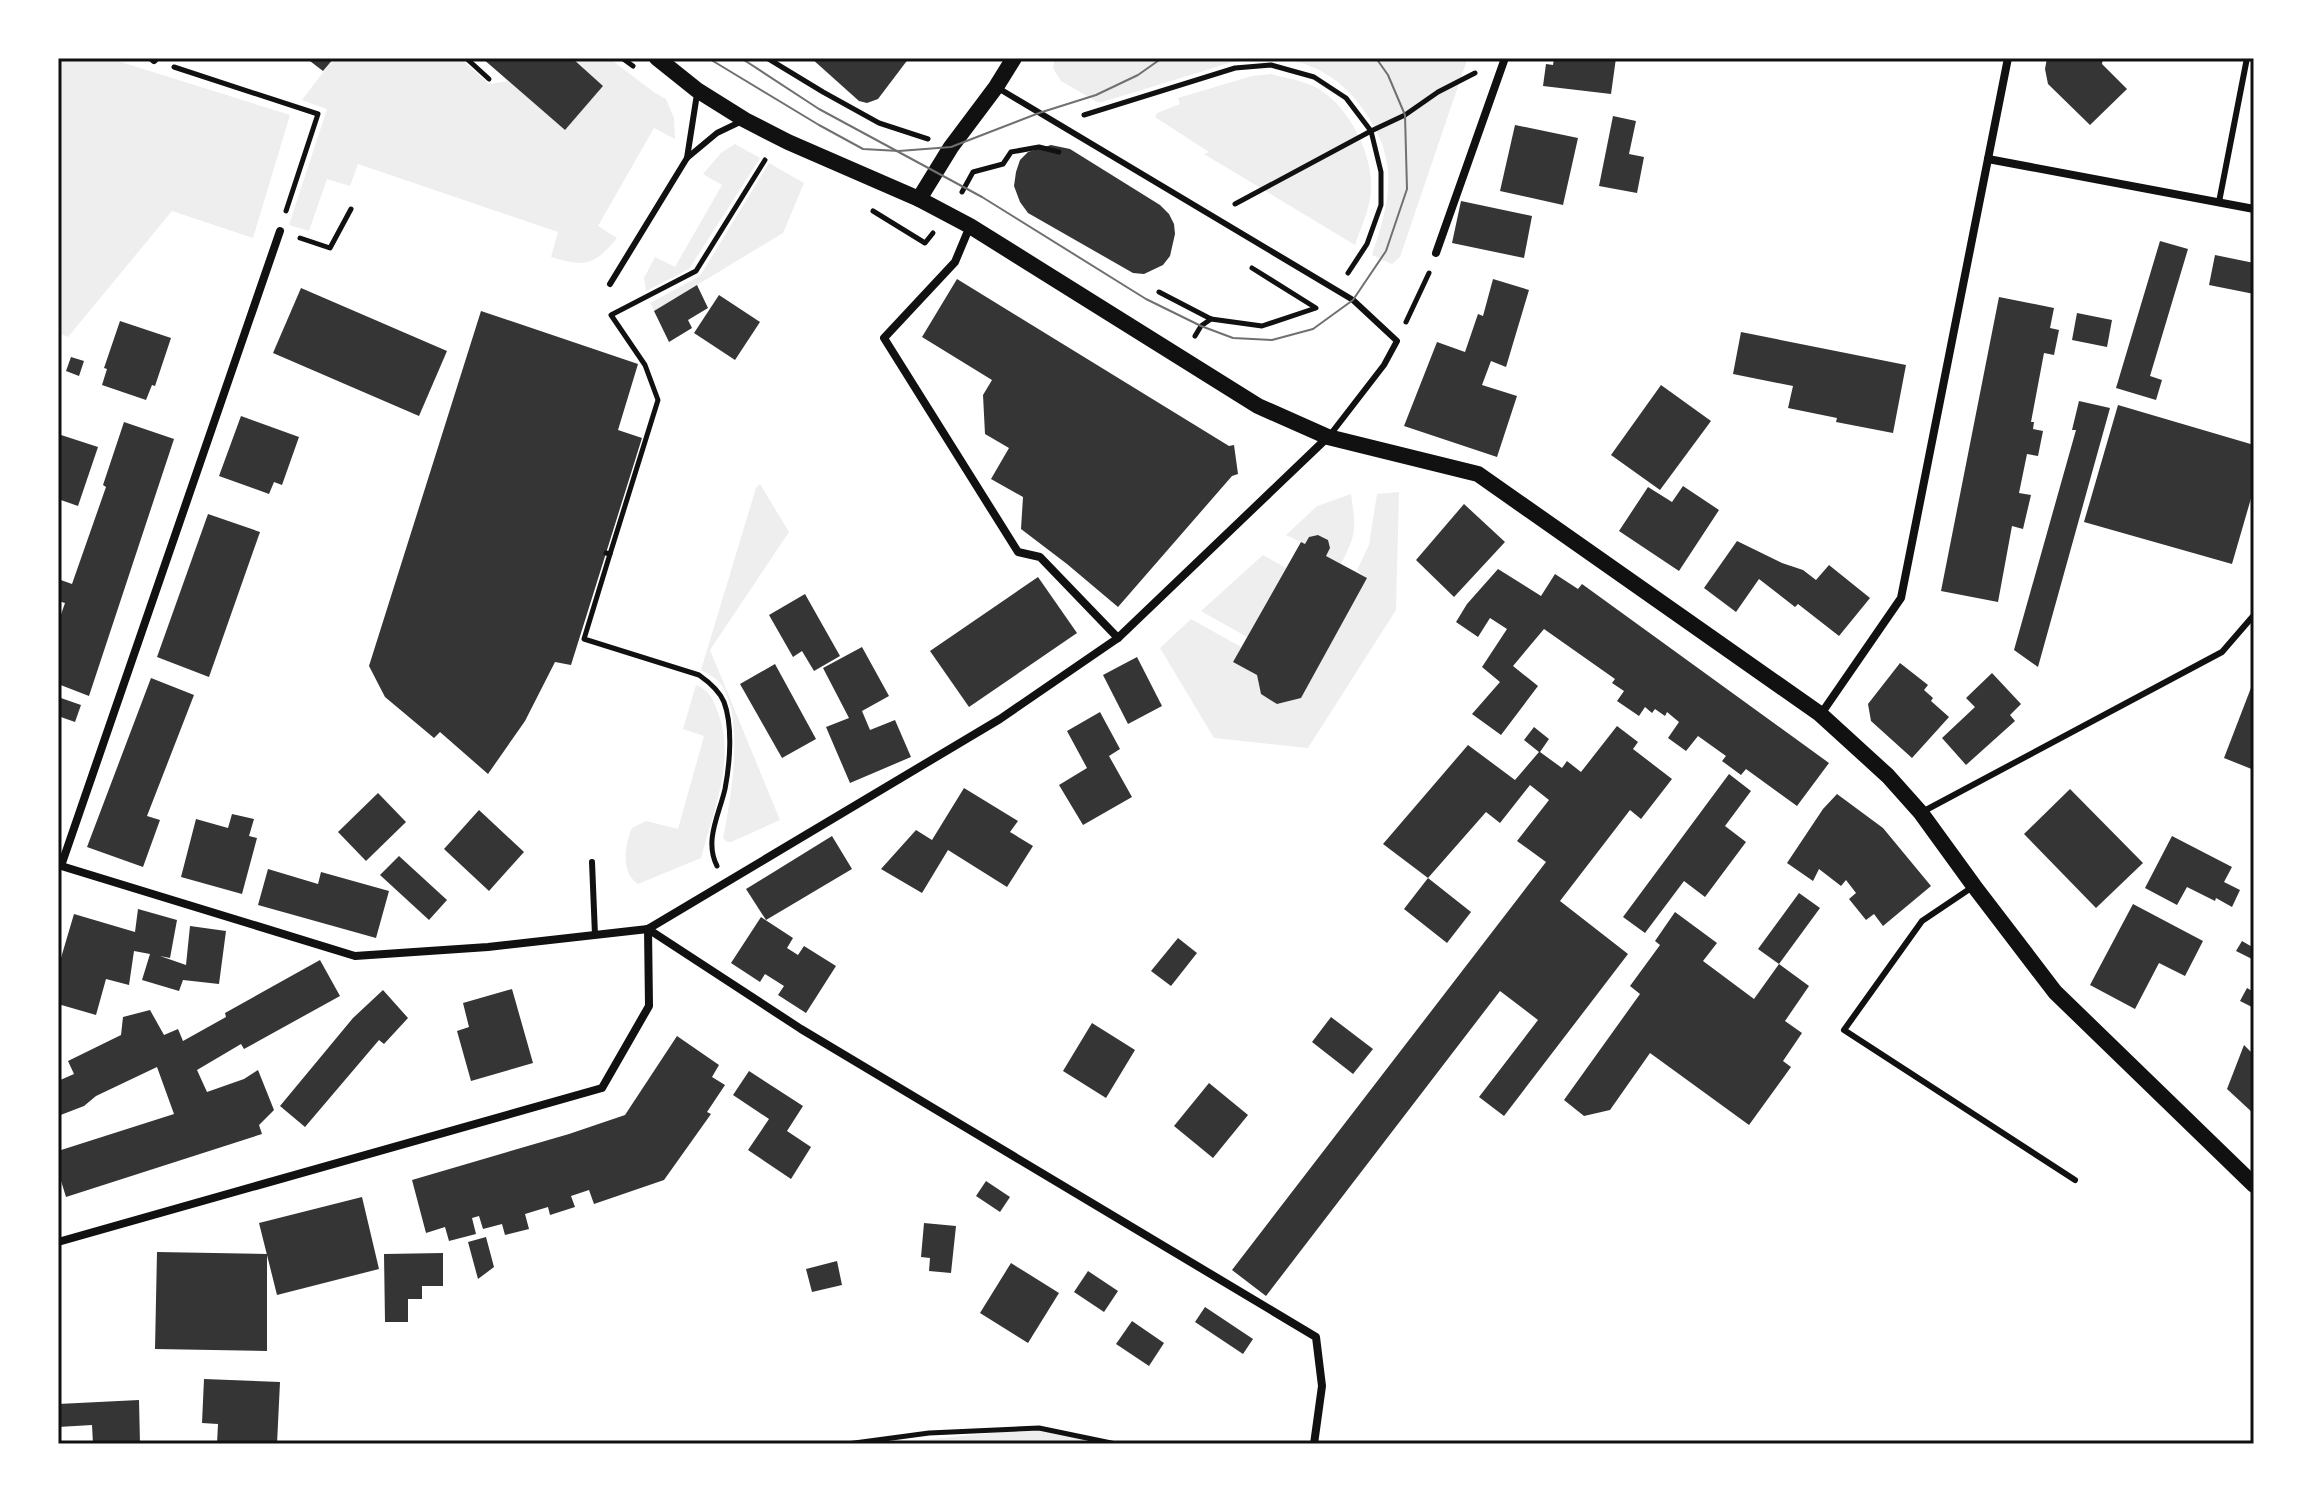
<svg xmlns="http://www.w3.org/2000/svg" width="2312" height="1502" font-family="Lora,serif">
<rect width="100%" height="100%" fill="#fff"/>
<g fill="#eee">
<path d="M58 58H108L290 115 253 238 172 211 68 337 58 333Z"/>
<path d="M334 58H460L489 84 509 81 565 130 603 86 572 58H609L655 93 666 99 674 118 675 139 654 128 598 226 617 238C594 266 585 267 551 257L558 232 358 164 350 186 327 179 309 231 289 225 327 109 302 100Z"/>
<path d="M1055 58H1462L1467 60 1400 257 1392 264 1372 255C1389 204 1400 164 1367 115 1336 67 1290 50 1234 62 1218 65 1203 72 1187 76 1158 85 1128 94 1099 103L1061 81 1053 68Z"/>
<path d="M1271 74C1285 78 1300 80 1313 86 1347 101 1374 155 1371 191 1370 209 1361 227 1355 245L1204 154 1209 152 1155 117 1157 113 1180 104 1178 98 1252 76Z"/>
<path d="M735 144 760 158 689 269 646 291 644 278 655 257 675 267 722 185 703 174 721 153Z"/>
<path d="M769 163 804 183 783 233 654 311 650 303 700 276Z"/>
<path d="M760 484 789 532 710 650 780 820 731 842H727L723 838C731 799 745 719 721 684 716 678 708 674 701 670L756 488Z"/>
<path d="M1399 492 1396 610 1308 748 1214 738 1160 648 1191 619 1241 647 1233 662 1257 675 1261 694 1277 704 1301 698 1366 578 1357 570 1369 545 1377 494Z"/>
<path d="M1351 494C1356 528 1357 533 1341 564L1326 556 1328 540 1319 535 1309 537 1305 544 1286 535 1317 506Z"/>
<path d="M1263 555 1286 568 1247 637 1201 611Z"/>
<path d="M696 685C709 690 714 700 718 713 736 760 713 812 701 858L638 884C620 872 625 845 632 828L646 821 678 829 704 736 683 729Z"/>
<path d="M1039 1428 1116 1444H884Z"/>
</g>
<g fill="#353535">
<path d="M306 58H334L323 71Z"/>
<path d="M482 58H572L603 86 565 130Z"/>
<path d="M811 58H909L878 99 867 103 859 101Z"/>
<path d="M1554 58H1616L1611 94 1543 86 1546 64 1553 65Z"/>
<path d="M2047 58H2103L2102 64 2127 89 2090 125 2048 84 2045 69Z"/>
<path d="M1613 116 1636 121 1629 154 1644 157 1637 193 1599 186Z"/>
<path d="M1515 125 1578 138 1563 205 1500 191Z"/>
<path d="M1051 145 1070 149 1160 205 1169 214 1174 224 1175 234 1170 256 1163 265 1144 274 1133 273 1028 213 1020 202 1014 186 1016 172 1020 160 1028 152Z"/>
<path d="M1461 201 1532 216 1524 258 1452 243Z"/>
<path d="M2160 241 2188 249 2150 376 2162 380 2156 400 2116 388Z"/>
<path d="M2215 255 2254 263V294L2209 285Z"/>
<path d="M957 279 1229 446 1234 445 1238 474 1232 476 1118 607 1067 564 1021 529 1023 497 991 479 1009 448 985 434 983 395 992 380 922 337Z"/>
<path d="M1493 279 1529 290 1506 367 1491 361 1482 385 1517 396 1497 457 1404 426 1437 342 1465 352 1478 314 1483 316Z"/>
<path d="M697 285 708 308 688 320 692 328 669 342 654 311Z"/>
<path d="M301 288 447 351 419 416 273 353Z"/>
<path d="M719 295 760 322 735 360 694 333Z"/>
<path d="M1999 297 2054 308 2050 328 2059 330 2054 355 2044 353 2031 422H2034L2033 429 2043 431 2038 456 2027 454 2019 493 2031 495 2023 529 2012 526 1998 602 1941 591Z"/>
<path d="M481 311 638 364 618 430 642 438 571 665 555 662 525 721 488 774 440 732 434 738 385 697 369 666Z"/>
<path d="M2077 313 2112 320 2107 347 2072 340Z"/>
<path d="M120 321 171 338 155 386 152 385 146 400 102 385 107 369 104 368Z"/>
<path d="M1741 332 1906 365 1893 433 1836 422 1837 418 1788 408 1793 386 1733 374Z"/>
<path d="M71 357 84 361 79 376 66 371Z"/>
<path d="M1661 385 1711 421 1660 490 1611 455Z"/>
<path d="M2079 401 2110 408 2038 667 2014 650 2076 430H2072Z"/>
<path d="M2118 405 2254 445V488L2232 564 2084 522Z"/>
<path d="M241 416 299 437 282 485 274 482 269 494 219 476Z"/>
<path d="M124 422 174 439 89 696 58 684V623L65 603 58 601V579L72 584 106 487 103 485Z"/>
<path d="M58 434 98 447 78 506 58 499Z"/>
<path d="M1683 486 1719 510 1679 571 1619 531 1648 487 1672 502Z"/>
<path d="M1464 504 1505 542 1454 597 1416 560Z"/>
<path d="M208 514 260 532 209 677 157 657Z"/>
<path d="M1318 535 1328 540 1330 548 1326 556 1367 578 1301 698 1277 704 1261 694 1257 675 1233 662 1301 542 1305 544 1309 537Z"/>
<path d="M1737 541 1782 563 1803 570 1816 580 1829 565 1870 598 1839 636 1798 604 1795 607 1759 579 1736 612 1704 588Z"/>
<path d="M1498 569 1541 596 1555 574 1578 589 1582 584 1829 763 1797 806 1746 769 1741 775 1722 761 1726 756 1698 736 1686 751 1668 738 1679 722 1667 712 1665 716 1655 709 1652 713 1645 707 1639 716 1617 701 1624 691 1612 683 1615 679 1544 629 1513 666 1538 686 1501 735 1472 714 1500 682 1482 667 1507 629 1490 618 1478 637 1456 622 1467 604Z"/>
<path d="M1038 577 1077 633 969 707 930 651Z"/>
<path d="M805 594 840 656 814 671 802 651 793 657 769 615Z"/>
<path d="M862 647 889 696 862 711 870 730 895 720 911 757 850 783 826 727 849 718 823 668Z"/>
<path d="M1137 657 1162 706 1128 724 1103 675Z"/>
<path d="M1900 663 1928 685 1924 690 1933 698 1931 701 1949 717 1912 758 1871 721 1868 704Z"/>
<path d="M775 664 816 739 782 758 740 684Z"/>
<path d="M1992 673 2021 704 2010 715 2015 721 1966 765 1942 738 1975 707 1966 698Z"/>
<path d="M151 678 194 695 147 816 160 820 143 867 87 847Z"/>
<path d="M2254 680V770L2224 758Z"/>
<path d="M58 697 81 705 75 722 58 716Z"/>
<path d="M1100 712 1120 749 1109 756 1132 797 1083 825 1059 785 1087 768 1067 731Z"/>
<path d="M1617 726 1638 742 1633 749 1672 779 1641 819 1630 810 1560 901 1628 954 1504 1116 1479 1097 1538 1020 1500 991 1266 1296 1232 1270 1546 862 1517 841 1549 800 1530 785 1500 823 1486 812 1428 878 1383 844 1468 745 1515 780 1539 752 1524 740 1534 727 1549 739 1540 752 1562 768 1567 761 1581 772Z"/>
<path d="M1729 774 1751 791 1725 826 1746 842 1705 897 1684 881 1645 933 1623 917Z"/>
<path d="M964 788 1018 821 1010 832 1033 846 1007 887 948 850 922 893 881 869 916 830 932 840Z"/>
<path d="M2070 789 2143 863 2096 908 2024 834Z"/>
<path d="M378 793 406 822 366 861 338 832Z"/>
<path d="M1837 794 1883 828 1931 886 1883 926 1874 914 1866 920 1849 899 1856 893 1846 880 1841 886 1819 869 1813 881 1787 863 1823 809Z"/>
<path d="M479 810 524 852 489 891 444 849Z"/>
<path d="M232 814 254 819 249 836 257 838 242 894 181 877 196 819 228 828Z"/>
<path d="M832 836 852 869 766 920 746 889Z"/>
<path d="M2172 836 2232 867 2224 882 2240 890 2232 907 2216 898 2215 901 2187 887 2177 905 2145 888Z"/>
<path d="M399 856 447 900 429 920 380 875Z"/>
<path d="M268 869 318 884 321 872 389 891 376 938 258 905Z"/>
<path d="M1428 878 1471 912 1447 943 1404 909Z"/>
<path d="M1799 893 1820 908 1779 964 1758 949Z"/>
<path d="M2133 904 2203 941 2185 976 2159 963 2135 1009 2090 985Z"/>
<path d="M138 909 177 920 170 958 160 956 186 965 190 926 226 931 219 984 183 980 179 991 142 980 150 954 134 951 129 985 106 979 96 1015 58 1004V968L74 914 135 932Z"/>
<path d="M1675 912 1717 943 1703 961 1754 999 1779 964 1809 986 1785 1021 1802 1033 1783 1061 1791 1067 1749 1125 1650 1053 1610 1110 1584 1116 1564 1100 1640 994 1630 986 1660 945 1655 941Z"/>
<path d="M761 917 793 938 787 948 798 955 804 946 836 966 806 1013 778 995 784 986 765 974 760 982 731 963Z"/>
<path d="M1178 938 1197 953 1171 986 1151 971Z"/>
<path d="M2242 941 2254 948V960L2236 951Z"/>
<path d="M320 960 340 996 244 1049 241 1044 197 1070 207 1092 244 1079 258 1070 274 1110 259 1125 262 1134 66 1197 58 1171V1151L174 1114 157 1067 96 1096 84 1106 58 1116V1081L74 1074 68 1061 121 1035 123 1017 150 1010 164 1035 178 1029 183 1041 226 1017 225 1013Z"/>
<path d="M2247 988 2254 992V1008L2240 1001Z"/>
<path d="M512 989 533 1063 471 1081 457 1031 469 1027 463 1003Z"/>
<path d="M383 990 408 1018 384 1044 379 1040 305 1127 280 1106 353 1018Z"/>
<path d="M1331 1017 1373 1049 1353 1074 1312 1042Z"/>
<path d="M1092 1023 1135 1050 1106 1098 1063 1071Z"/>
<path d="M677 1036 719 1065 712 1077 725 1085 707 1112 711 1114 664 1180 594 1204 589 1190 571 1196 575 1207 550 1215 548 1207 525 1214 529 1229 505 1235 502 1224 483 1229 479 1216 472 1218 476 1234 449 1241 445 1227 426 1233 412 1180 569 1134 625 1115Z"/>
<path d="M2244 1045 2254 1055V1114L2227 1089Z"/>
<path d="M749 1071 803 1106 787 1131 811 1147 791 1179 748 1150 769 1119 733 1095Z"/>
<path d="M1209 1083 1248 1115 1213 1158 1174 1126Z"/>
<path d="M986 1181 1010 1197 1000 1212 976 1196Z"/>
<path d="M362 1197 379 1269 277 1295 259 1223Z"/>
<path d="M924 1223 956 1226 951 1273 929 1271 930 1258 921 1257Z"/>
<path d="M486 1237 494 1267 478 1279 468 1242Z"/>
<path d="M157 1252 267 1254V1351L155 1349Z"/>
<path d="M443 1253V1286H422V1299H408V1322H385L384 1254Z"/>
<path d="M837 1261 842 1285 812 1292 806 1269Z"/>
<path d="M1011 1263 1059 1293 1028 1343 980 1313Z"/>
<path d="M1088 1271 1118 1291 1104 1312 1074 1292Z"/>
<path d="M1205 1307 1253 1339 1243 1354 1195 1322Z"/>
<path d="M1132 1321 1164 1343 1149 1366 1116 1344Z"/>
<path d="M204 1379 280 1382 277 1444H217L218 1424 202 1423Z"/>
<path d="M139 1400 140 1444H93L92 1425 58 1427V1404Z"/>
</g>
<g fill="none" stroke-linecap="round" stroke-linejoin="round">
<g stroke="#111" stroke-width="5">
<path d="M466 58 489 79"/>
<path d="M622 58 633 66"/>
<path d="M767 58 823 92 879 123 928 139"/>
<path d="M174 67 318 114 286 211"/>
<path d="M1084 115 1235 68 1271 65 1314 77 1346 98 1371 131 1381 172V205L1367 244 1348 273"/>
<path d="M962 192 973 172 1003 164 1011 152 1039 147 1059 152"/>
<path d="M1235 204 1371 131 1405 115 1438 92 1475 73"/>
<path d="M873 211 925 243 933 233"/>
<path d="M300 238 330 248 351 209"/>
<path d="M1159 292 1211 319 1262 326 1316 308 1252 268"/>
<path d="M1406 322 1429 273"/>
<path d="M1195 336 1201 326 1211 319"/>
<path d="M606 553 610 554 658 400 645 365 611 315 696 271 765 160"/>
<path d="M610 554 584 639 699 675C709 682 719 690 724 702 733 726 730 763 725 789 719 815 704 841 717 866"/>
<path d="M847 1444 929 1433 1039 1428 1116 1444"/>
</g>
<g stroke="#111" stroke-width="6">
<path d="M998 88 1353 300 1397 341 1384 365 1330 435"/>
<path d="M687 158 697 94"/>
<path d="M2219 202 2247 58"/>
<path d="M610 284 687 158 717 133 742 121"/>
<path d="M1924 811 2222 652 2254 615"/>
<path d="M592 862 595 935"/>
<path d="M1974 886 1922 921 1844 1030 2075 1180"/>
</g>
<g stroke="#111" stroke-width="8">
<path d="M152 58 154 60"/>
<path d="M1988 159 2254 209"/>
<path d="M970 226 955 262 884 338 1018 552 1040 557 1118 638"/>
<path d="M1436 253 1505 58"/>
<path d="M1821 714 1901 598 2008 58"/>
<path d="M58 865 355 956 488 947 648 929 1000 719 1118 638 1328 437"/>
<path d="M61 866 280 231"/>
<path d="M648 929 801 1029 1316 1337 1322 1386 1314 1444"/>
<path d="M58 1242 602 1088 649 1006 648 929"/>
</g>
<g stroke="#111" stroke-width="16">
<path d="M657 58 697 90 745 120 788 142 919 199 970 226 1258 406 1328 437 1478 474 1820 714 1888 776 1921 813 1974 886 2055 992 2254 1185"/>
<path d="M919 199 951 147 996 87 1014 58"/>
</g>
<g stroke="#707070" stroke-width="2">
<path d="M708 58 819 125 863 149 899 151 951 147 1039 113 1096 95 1138 75 1162 58"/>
<path d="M741 58 819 109 982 197 1146 299 1201 326 1233 338 1272 340 1313 329 1353 300 1386 251 1407 189 1405 115 1388 75 1376 58"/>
</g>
</g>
<rect width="2312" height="1502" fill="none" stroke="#ffffff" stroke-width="120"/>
<rect x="60" y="60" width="2192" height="1382" fill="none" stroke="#111" stroke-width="3"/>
</svg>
